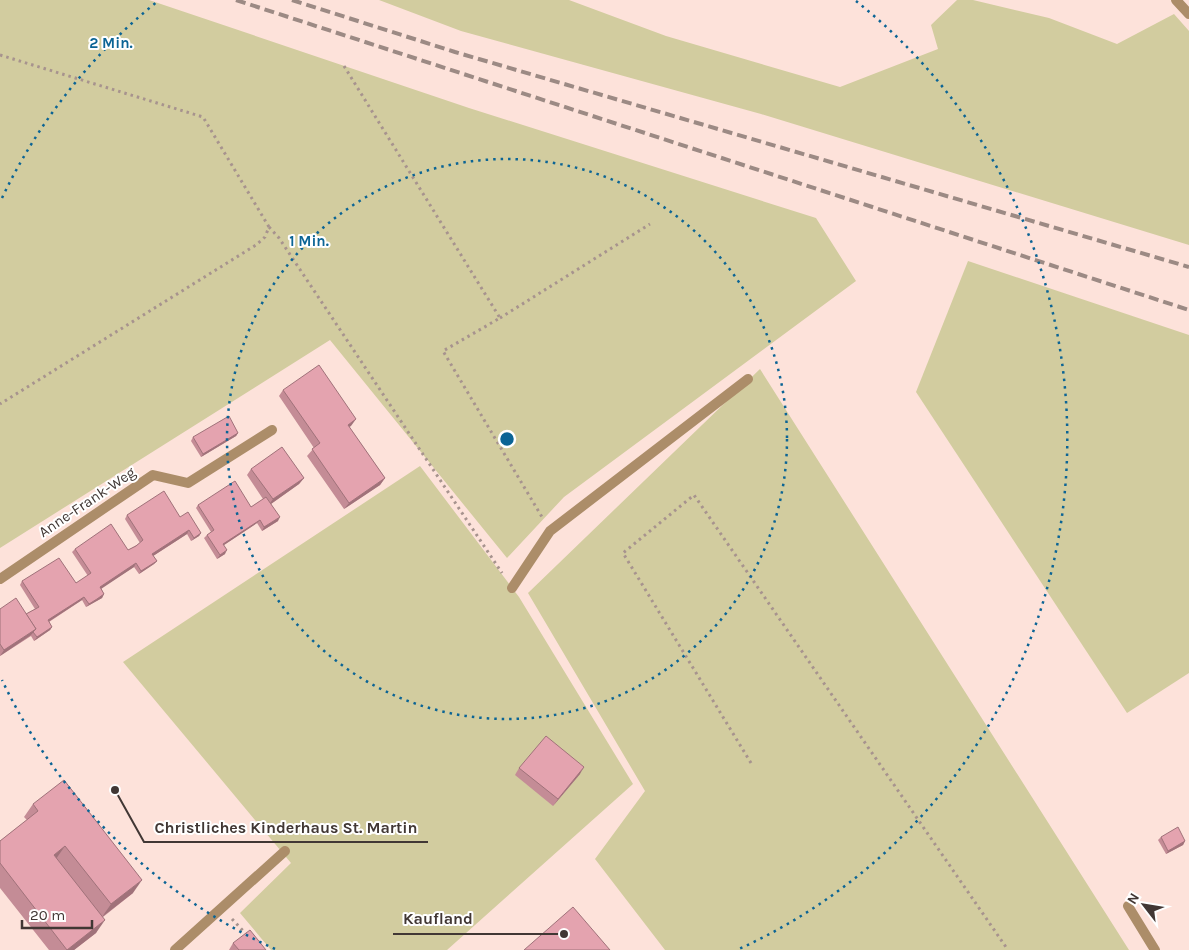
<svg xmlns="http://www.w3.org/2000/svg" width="1189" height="950" font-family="Karla,sans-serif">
<rect width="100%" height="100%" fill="#fde2da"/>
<g fill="#d2cc9f">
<path d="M0 0H149L469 108 816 218 856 281 564 497 507 558 330 340 0 548Z"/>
<path d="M379 0H569L666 36 840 87 938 49 931 25 957 0H973L1049 18 1117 44 1174 14 1189 31V245L761 114 461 31Z"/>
<path d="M968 261 1189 335V673L1127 713 916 392Z"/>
<path d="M760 369 1129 950H665L595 859 645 791 528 593Z"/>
<path d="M420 466 519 597 633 784 447 950H271L240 913 291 863 123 662Z"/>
</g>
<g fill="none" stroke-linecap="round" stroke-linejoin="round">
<g stroke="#a7938e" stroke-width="3" stroke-dasharray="2.5 4" stroke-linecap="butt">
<path d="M0 55 203 117 269 227 265 237 256 245 0 404"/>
<path d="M344 66 500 318 443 351 542 517"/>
<path d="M269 227 279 238 502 573"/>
<path d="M500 318 650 224"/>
<path d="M751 763 623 553 694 495 1008 950"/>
<path d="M232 919 247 935"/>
</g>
<g stroke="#ac8d69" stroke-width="10">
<path d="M512 588 550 531 748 379"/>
<path d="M1128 906 1155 950"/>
</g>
<g stroke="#ac8d69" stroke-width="10">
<path d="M1176 0 1189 14"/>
<path d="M0 579 153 475 188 483 272 430"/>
<path d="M175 950 285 851"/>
</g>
<g stroke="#9c8a84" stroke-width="4" stroke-dasharray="10 5" stroke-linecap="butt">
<path d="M236 0 1189 310"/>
<path d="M292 0 455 52 1189 267"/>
</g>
</g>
<g fill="#c48c96">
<path d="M283 390 356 419 349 427 385 478 380 485 344 509 307 456 314 448 279 396Z"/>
<path d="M238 433 236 436 201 457 191 441 193 437Z"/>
<path d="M251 469 304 478 299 484 271 504 278 521 262 531 257 523 224 545 225 554 217 559 204 538 207 535 211 532 196 508 198 505 251 507 263 499 247 475Z"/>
<path d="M127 515 180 517 201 533 199 536 191 541 187 534 153 556 157 561 154 564 139 574 134 567 101 588 104 594 102 598 86 607 82 600 49 622 52 627 50 630 34 641 31 636 0 656V609L26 614 35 609 20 585 22 581 76 583 88 576 72 552 75 549 128 550 140 543 125 519Z"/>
<path d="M519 768 580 774 553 806 515 775Z"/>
<path d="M33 804 133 893 103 917 96 933 74 950H49L0 888V841L27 820 24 817Z"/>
<path d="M1161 837 1185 841 1183 845 1166 854 1158 840Z"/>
<path d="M233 943 266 950H229Z"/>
</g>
<g fill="#a0727a">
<path d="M356 419 351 426 343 431 348 425Z"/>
<path d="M238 433 236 436 201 457 203 454Z"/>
<path d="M304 478 299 484 268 506 273 499Z"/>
<path d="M385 478 380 485 344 509 349 503Z"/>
<path d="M280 517 278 521 262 531 264 527Z"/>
<path d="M260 520 257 523 221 547 223 544Z"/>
<path d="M189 530 187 534 150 558 152 554Z"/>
<path d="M201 533 199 536 191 541 194 538Z"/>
<path d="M227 550 225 554 217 559 220 555Z"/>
<path d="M157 561 154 564 139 574 141 571Z"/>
<path d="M136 563 134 567 98 591 100 587Z"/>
<path d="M104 594 102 598 86 607 89 604Z"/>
<path d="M84 597 82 600 45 624 48 620Z"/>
<path d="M52 627 50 630 34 641 37 637Z"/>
<path d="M36 629 31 635 0 656 4 650Z"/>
<path d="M584 767 580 774 553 806 558 799Z"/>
<path d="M1185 841 1183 845 1166 854 1168 851Z"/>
<path d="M65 846 56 859 54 855Z"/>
<path d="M142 880 133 893 102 917 111 904Z"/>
<path d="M105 920 96 933 74 950H67Z"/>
</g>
<g fill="#e4a3af" stroke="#a0727a">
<path d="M319 365 356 419 348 425 385 478 349 503 312 449 320 443 283 390Z"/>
<path d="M229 416 238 433 203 454 193 437Z"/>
<path d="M282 447 304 478 273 499 251 469Z"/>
<path d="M235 481 251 507 266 497 280 517 264 527 260 520 223 544 227 550 220 555 207 535 214 530 198 505Z"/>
<path d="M164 491 180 517 188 512 201 533 194 538 189 530 152 554 157 561 141 571 136 563 100 587 104 594 97 599 89 604 84 597 48 620 52 627 37 637 33 632 36 629 26 614 39 607 22 581 59 558 76 583 91 573 75 549 111 524 128 550 136 546 143 540 127 515Z"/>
<path d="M16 598 36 629 4 650 0 644V609Z"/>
<path d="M546 736 584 767 558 799 519 768Z"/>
<path d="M64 780 142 880 111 904 65 846 54 855 105 920 67 950 0 863V841L38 811 33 804Z"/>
<path d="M1178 827 1185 841 1168 851 1161 837Z"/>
<path d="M573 907 610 950H524Z"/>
<path d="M250 930 266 950H239L233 943Z"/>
</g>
<g fill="none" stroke="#0b6495" stroke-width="2.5" stroke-dasharray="2.5 5">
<circle cx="507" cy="439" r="280"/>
<path d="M275 949A560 560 0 0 1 2 680M2 198A560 560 0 0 1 158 1M856 1A560 560 0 0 1 739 949"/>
</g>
<g text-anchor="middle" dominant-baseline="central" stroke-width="4" stroke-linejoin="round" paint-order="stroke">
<g font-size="15" fill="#413734" stroke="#fff">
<text transform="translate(87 502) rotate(-34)">Anne-Frank-Weg</text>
</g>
</g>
<circle cx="507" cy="439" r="8" fill="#0b6495" stroke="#fff" stroke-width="2.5"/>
<g font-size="15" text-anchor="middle" font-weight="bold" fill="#0b6495" stroke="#fff" stroke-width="4" stroke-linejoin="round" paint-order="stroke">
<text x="111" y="48">2 Min.</text>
<text x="309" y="246">1 Min.</text>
</g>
<path fill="none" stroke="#413734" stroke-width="2" d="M115 790L144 842H428M564 934L483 934H393"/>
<g fill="#413734" stroke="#fff" stroke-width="2">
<circle cx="115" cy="790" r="5"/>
<circle cx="564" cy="934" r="5"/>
</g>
<g font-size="16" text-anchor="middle" font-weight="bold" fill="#413734" stroke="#fff" stroke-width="4" stroke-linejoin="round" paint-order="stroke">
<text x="286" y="833">Christliches Kinderhaus St. Martin</text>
<text x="438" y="924">Kaufland</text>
</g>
<g transform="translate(1144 905) rotate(301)" stroke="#ffffff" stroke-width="4" paint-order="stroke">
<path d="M0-4L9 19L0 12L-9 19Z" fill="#413734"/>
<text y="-8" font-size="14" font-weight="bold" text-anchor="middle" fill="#413734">N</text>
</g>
<path d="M22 920v8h70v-8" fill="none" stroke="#413734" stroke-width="2.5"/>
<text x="30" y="920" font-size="15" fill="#413734" stroke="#ffffff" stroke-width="4" paint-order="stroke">20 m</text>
</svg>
